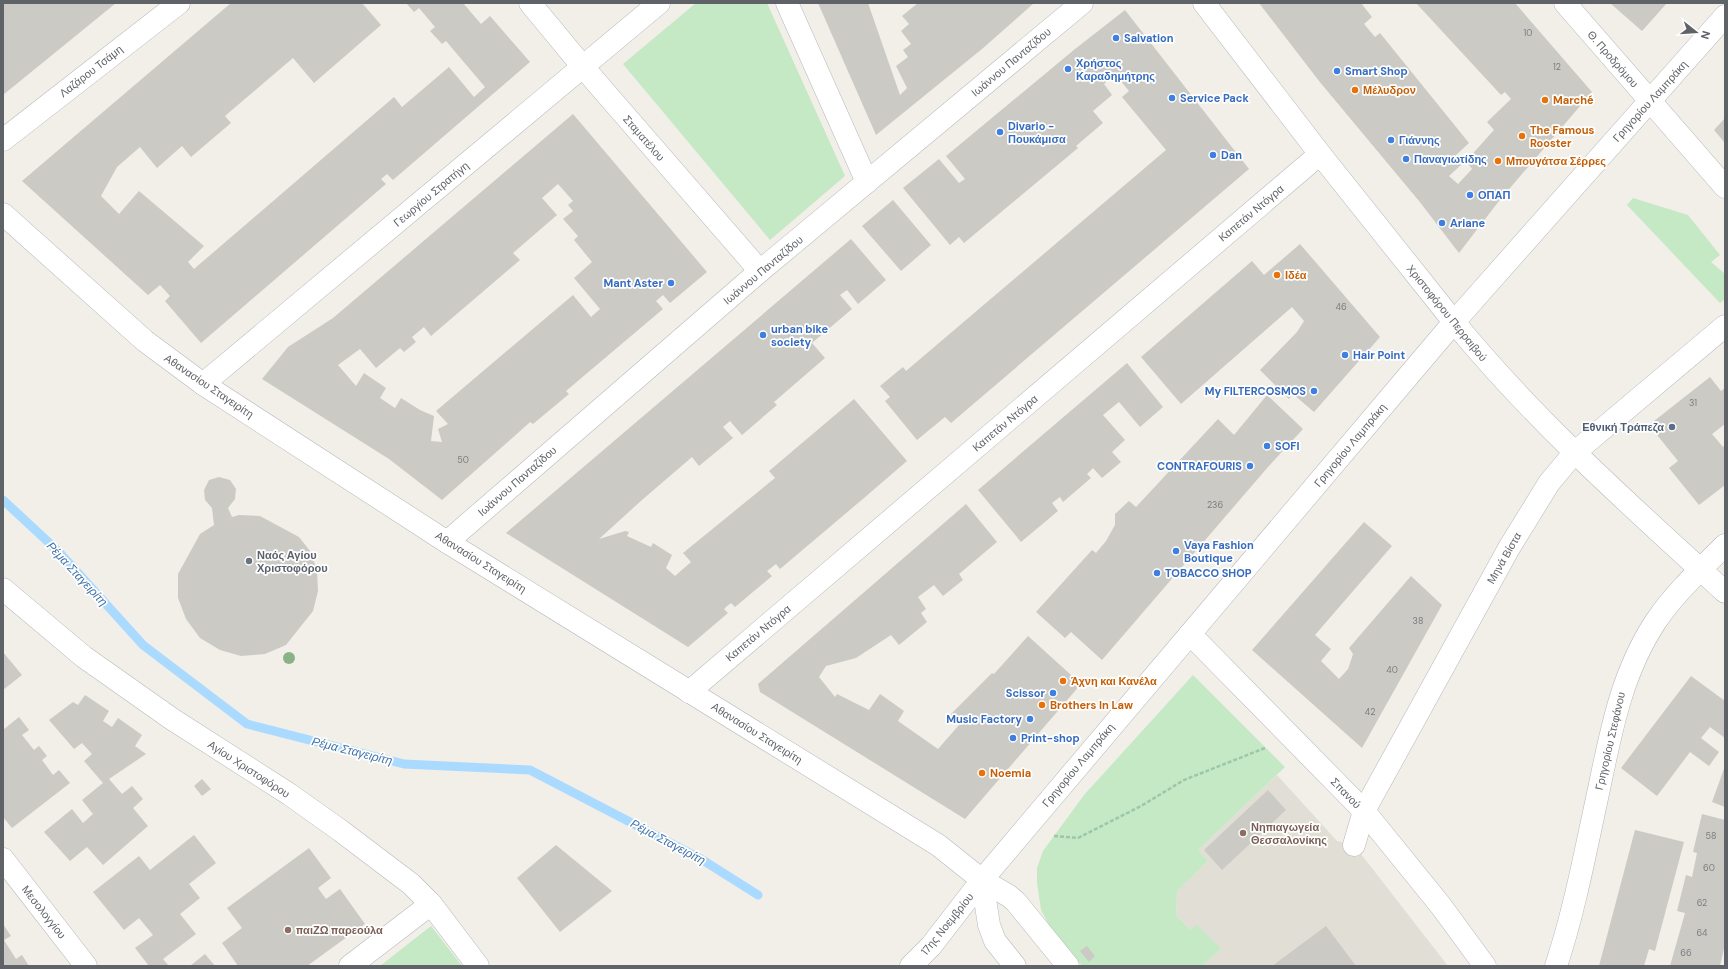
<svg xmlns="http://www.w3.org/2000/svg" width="1728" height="969" font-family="'DM Sans',sans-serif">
<rect width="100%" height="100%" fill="#f1efe8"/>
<path fill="#e1ded6" d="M1277 775 1337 841 1354 845 1448 966H1202L1221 949 1191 930 1176 915 1177 891 1208 861 1198 850Z"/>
<g fill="#c5e8c5">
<path d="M696 3H767L845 176 770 240 623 64Z"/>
<path d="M1633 198 1688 215 1720 255 1711 262 1725 274V299L1720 303 1627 205Z"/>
<path d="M1193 675 1285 767 1198 850 1208 861 1177 891 1176 915 1191 930 1197 925 1221 949 1202 966H1082L1049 925 1041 910 1037 883V868L1043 851 1084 795Z"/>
<path d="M431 926 462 966H380Z"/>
</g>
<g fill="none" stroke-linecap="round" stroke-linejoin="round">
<path stroke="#aadaff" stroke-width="9" d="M3 500 59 552 143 645 247 724 404 764 530 770 701 859 758 895"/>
</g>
<g fill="#cccac5" fill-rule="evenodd">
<path d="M3 3H116L3 95Z"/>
<path d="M231 3H362L381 25 314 83 293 58 225 116 231 123 191 157 182 146 157 168 140 147 117 167 101 196 119 214 139 191 204 246 188 262 194 269 394 97 402 107 449 67 474 97 485 87 446 41 442 44 430 31 435 27 419 8 414 12 406 3H463L481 24 490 16 530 62 393 180 387 174 381 179 386 184 201 343 165 301 170 296 160 285 148 295 22 181Z"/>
<path d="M818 3H868L900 95 907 88 896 66 908 57 903 50 911 44 901 31 909 24 902 16 918 3H1034L982 49 876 135Z"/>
<path d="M1259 3H1361L1372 17 1364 24 1375 37 1380 33 1469 143 1454 157 1461 165 1449 176 1458 184 1472 169 1466 161 1494 130 1487 122 1511 99 1505 92 1501 95 1416 3H1515L1592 92 1499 201 1459 253 1419 201 1319 81Z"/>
<path d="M1610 3H1667L1642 31Z"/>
<path d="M1125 10 1249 169 951 423 945 417 917 440 885 401 890 397 880 386 903 367 906 371 1166 150 1122 97 1129 91 1115 74 1104 84 1112 95 1093 111 1103 123 1076 146 1078 148 964 243 959 237 950 245 903 188 939 159 959 183 965 179 946 156 1075 49Z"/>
<path d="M573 114 707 272 670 303 663 295 656 301 663 309 566 391 569 394 533 424 530 422 528 424 442 500 389 459 262 379 288 347 333 318ZM558 184 573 201 568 205 573 211 563 219 578 236 574 240 592 262 574 278 600 309 591 317 573 295 436 411 448 424 438 429 442 442 431 441 434 416 420 410 401 398 395 408 380 398 386 388 364 373 356 386 338 365 360 349 376 368 400 348 404 352 416 342 412 337 424 327 431 336 520 260 513 253 557 215 542 198Z"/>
<path d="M1725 118V143L1714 130Z"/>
<path d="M893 200 931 245 901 271 862 226Z"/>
<path d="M851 239 886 280 858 304 847 290 840 295 852 309 812 343 825 358 774 402 777 405 742 435 730 421 723 427 733 438 699 466 692 457 642 500 599 539 625 531 629 532 627 536 651 547 653 543 672 555 666 568 675 576 691 562 683 553 775 478 769 471 854 399 907 461 864 498 780 569 776 564 767 571 772 576 735 607 731 603 727 606 724 609 728 613 688 647 506 533Z"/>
<path d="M1300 244 1380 337 1314 412 1293 394 1289 399 1260 370 1297 332 1304 321 1292 307 1181 404 1141 357 1252 261 1264 275Z"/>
<path d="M1127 363 1163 407 1140 427 1119 402 1103 415 1125 440 1112 452 1121 462 1102 478 1093 468 1087 474 1091 478 1063 502 1060 497 1052 503 1058 511 1021 542 978 490Z"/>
<path d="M1710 377 1721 391 1725 388V424L1712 434 1723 447 1725 445V485L1699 505 1669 468 1678 461 1649 425Z"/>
<path d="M1267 395 1303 429 1268 467 1102 660 1071 632 1065 638 1036 612 1092 550 1096 553 1106 541 1115 525V514L1129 501 1136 507 1218 419 1234 435Z"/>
<path d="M219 477 230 480 236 489 235 499 228 508 232 517 239 515 260 516 299 537 310 551 317 570 318 591 313 611 286 645 265 654 241 656 220 650 200 638 186 619 178 598V574L200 534 214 525 212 508 205 500 204 490 209 480Z"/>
<path d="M966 504 997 542 959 574 963 580 943 596 934 585 918 597 926 609 921 613 927 622 899 645 891 635 856 658 826 666 819 677 835 697 837 694 869 710 880 694 904 711 898 721 938 749 959 725 949 716 992 673 994 674 1028 636 1081 684 965 819 760 692 758 684Z"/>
<path d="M1364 522 1392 546 1315 635 1331 649 1321 661 1339 679 1348 669 1353 654 1349 648 1411 576 1442 605 1362 748 1252 650Z"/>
<path d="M3 652 22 675 3 690Z"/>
<path d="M1691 676 1725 701V738L1710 727 1701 738 1719 752 1709 766 1690 752 1657 796 1621 768Z"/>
<path d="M85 695 109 711 103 721 112 727 118 718 142 735 135 746 146 754 109 779 122 794 132 786 143 799 133 808 148 826 103 865 87 847 70 861 44 832 72 809 83 823 93 814 82 800 103 783 84 761 92 754 82 743 74 749 49 720 73 702 78 705Z"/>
<path d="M19 717 29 730 22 735 34 750 39 746 47 756 42 760 53 775 59 770 70 783 12 828 3 817V730Z"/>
<path d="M1725 766V807L1712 802Z"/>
<path d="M202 779 211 789 202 796 194 786Z"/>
<path d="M1268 790 1286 810 1222 870 1204 850Z"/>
<path d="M1702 814 1725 820V944L1720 966H1670L1685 913 1677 911 1686 875 1692 877 1697 853 1693 852Z"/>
<path d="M1635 830 1684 842 1655 951 1649 949 1644 966H1599Z"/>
<path d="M194 835 216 863 189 884 200 898 180 914 196 934 163 959 169 966H149L135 948 153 935 139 918 124 930 93 892 139 856 150 870Z"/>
<path d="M556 845 612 891 560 932 517 878Z"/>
<path d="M309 848 331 878 318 888 326 899 340 889 365 924 307 966H238L222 943 242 928 227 908Z"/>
<path d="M3 924 11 936 4 940 16 959 22 955 29 966H3Z"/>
<path d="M1326 926 1356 966H1272Z"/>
<path d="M1087 946 1095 956 1089 962 1080 951Z"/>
<path d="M205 954 215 966H190Z"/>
</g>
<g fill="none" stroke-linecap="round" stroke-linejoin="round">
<g stroke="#b5b8bc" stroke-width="23">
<g id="pedestrian">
<path d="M3 589 84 657 172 719 289 794 341 831 411 884 431 904"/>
<path d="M3 859 86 966"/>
</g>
</g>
<g stroke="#b5b8bc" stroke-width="23">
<g id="minor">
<path d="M530 3 583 67 760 271"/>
<path d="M787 3 867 182"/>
<path d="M1565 3 1725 187"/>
<path d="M3 140 179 3"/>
<path d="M1454 322C1535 421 1631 506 1725 592"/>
<path d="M203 384 659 3"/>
<path d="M447 542 760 271 1082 3"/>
<path d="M1190 634 1364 811 1441 906 1485 966"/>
<path d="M689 692 1320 154"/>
<path d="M1354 845 1364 811 1509 548 1549 483 1574 453 1725 326"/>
<path d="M350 966 431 904 478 966"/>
<path d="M1556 966C1575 909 1586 848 1599 789 1611 731 1622 672 1656 621 1675 593 1701 569 1725 545"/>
</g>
</g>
<g stroke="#b5b8bc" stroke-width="23">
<g id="tertiary">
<path d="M1204 3 1320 154 1454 322"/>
<path d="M3 214 145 341 203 384 447 542 938 845 982 880 931 946 911 966"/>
</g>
</g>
<g stroke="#b6babf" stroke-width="23">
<g id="secondary">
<path d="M982 880 1454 322 1725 16"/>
<path d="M982 880 1009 896 1016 902 1068 966"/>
<path d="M982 880 989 925 995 941 1015 966"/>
</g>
</g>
<path stroke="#9cc7a9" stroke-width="2.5" stroke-dasharray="4 2" stroke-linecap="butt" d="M1054 836 1078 838 1141 806 1184 780 1265 748"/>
<use href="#pedestrian" stroke="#fff" stroke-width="22"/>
<use href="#minor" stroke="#fff" stroke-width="22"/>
<use href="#tertiary" stroke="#fff" stroke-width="22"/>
<use href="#secondary" stroke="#fff" stroke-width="22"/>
</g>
<circle fill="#89b387" cx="289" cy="658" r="6"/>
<g fill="#3f7fe0" stroke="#fff" stroke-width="1.5">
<circle cx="1116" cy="38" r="4"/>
<circle cx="1068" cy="69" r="4"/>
<circle cx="1337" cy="71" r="4"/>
<circle cx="1172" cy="98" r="4"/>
<circle cx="1000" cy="132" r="4"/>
<circle cx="1391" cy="140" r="4"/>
<circle cx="1213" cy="155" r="4"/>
<circle cx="1406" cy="159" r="4"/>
<circle cx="1470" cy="195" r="4"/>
<circle cx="1442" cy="223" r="4"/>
<circle cx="671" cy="283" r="4"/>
<circle cx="763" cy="335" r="4"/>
<circle cx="1345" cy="355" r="4"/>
<circle cx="1314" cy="391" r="4"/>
<circle cx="1267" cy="446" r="4"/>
<circle cx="1250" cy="466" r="4"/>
<circle cx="1176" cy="551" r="4"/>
<circle cx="1157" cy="573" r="4"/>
<circle cx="1053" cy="693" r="4"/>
<circle cx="1030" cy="719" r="4"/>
<circle cx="1013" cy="738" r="4"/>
</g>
<g fill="#e8710a" stroke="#fff" stroke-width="1.5">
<circle cx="1355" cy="90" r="4"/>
<circle cx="1545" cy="100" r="4"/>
<circle cx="1522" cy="136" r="4"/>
<circle cx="1498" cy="161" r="4"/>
<circle cx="1277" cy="275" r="4"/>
<circle cx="1063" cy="681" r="4"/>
<circle cx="1042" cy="705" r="4"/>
<circle cx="982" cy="773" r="4"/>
</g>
<circle fill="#5c6f8a" stroke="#fff" stroke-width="1.5" cx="1672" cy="427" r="4"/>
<circle fill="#6b7280" stroke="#fff" stroke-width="1.5" cx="249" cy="561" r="4"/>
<g fill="#8d6e63" stroke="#fff" stroke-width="1.5">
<circle cx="1243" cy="833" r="4"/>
<circle cx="288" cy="930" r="4"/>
</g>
<g text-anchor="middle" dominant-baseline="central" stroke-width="3.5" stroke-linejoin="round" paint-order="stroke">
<g font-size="9" fill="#7a7d7f">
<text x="1528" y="33">10</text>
<text x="1557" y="67">12</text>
<text x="1341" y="307">46</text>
<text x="1693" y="403">31</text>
<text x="463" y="460">50</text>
<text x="1215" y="505">236</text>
<text x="1418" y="621">38</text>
<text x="1392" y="670">40</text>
<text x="1370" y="712">42</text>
<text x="1711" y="836">58</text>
<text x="1709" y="868">60</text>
<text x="1702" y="903">62</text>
<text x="1702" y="933">64</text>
<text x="1686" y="953">66</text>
</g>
<g font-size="11" font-weight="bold" fill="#366cbe" stroke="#fff" text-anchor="start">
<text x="1124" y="38">Salvation</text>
<text x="1076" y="63">Χρήστος<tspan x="1076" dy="13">Καραδημήτρης</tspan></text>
<text x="1345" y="71">Smart Shop</text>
<text x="1180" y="98">Service Pack</text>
<text x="1008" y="126">Divario -<tspan x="1008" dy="13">Πουκάμισα</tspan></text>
<text x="1399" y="140">Γιάννης</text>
<text x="1221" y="155">Dan</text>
<text x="1414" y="159">Παναγιωτίδης</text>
<text x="1478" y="195">ΟΠΑΠ</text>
<text x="1450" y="223">Ariane</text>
<text x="663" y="283" text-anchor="end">Mant Aster</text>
<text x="771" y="329">urban bike<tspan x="771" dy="13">society</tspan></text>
<text x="1353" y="355">Hair Point</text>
<text x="1306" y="391" text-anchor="end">My FILTERCOSMOS</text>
<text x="1275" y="446">SOFI</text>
<text x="1242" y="466" text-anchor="end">CONTRAFOURIS</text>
<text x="1184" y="545">Vaya Fashion<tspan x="1184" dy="13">Boutique</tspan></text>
<text x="1165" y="573">TOBACCO SHOP</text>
<text x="1045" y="693" text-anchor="end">Scissor</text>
<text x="1022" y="719" text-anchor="end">Music Factory</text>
<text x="1021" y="738">Print-shop</text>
</g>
<g font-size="11" fill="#5f6368" stroke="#fff">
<text transform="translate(1613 59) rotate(49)">Θ. Προδρόμου</text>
<text transform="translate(1011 62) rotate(-40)">Ιωάννου Πανταζίδου</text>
<text transform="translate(91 71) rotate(-38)">Λαζάρου Τσάμη</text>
<text transform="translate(1650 101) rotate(-48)">Γρηγορίου Λαμπράκη</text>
<text transform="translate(644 138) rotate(49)">Σταματέλου</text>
<text transform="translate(431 194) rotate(-40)">Γεωργίου Στρατήγη</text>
<text transform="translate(1251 213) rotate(-40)">Καπετάν Ντόγρα</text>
<text transform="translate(763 270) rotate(-40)">Ιωάννου Πανταζίδου</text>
<text transform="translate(1447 313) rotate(51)">Χριστοφόρου Περραιβού</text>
<text transform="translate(209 386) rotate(34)">Αθανασίου Σταγειρίτη</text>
<text transform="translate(1005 423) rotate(-40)">Καπετάν Ντόγρα</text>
<text transform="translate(1350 445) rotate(-50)">Γρηγορίου Λαμπράκη</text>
<text transform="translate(517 481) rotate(-41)">Ιωάννου Πανταζίδου</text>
<text transform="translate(1504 558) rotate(-60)">Μηνά Βίστα</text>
<text transform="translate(481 562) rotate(32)">Αθανασίου Σταγειρίτη</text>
<text transform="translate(758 633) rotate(-40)">Καπετάν Ντόγρα</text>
<text transform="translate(757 733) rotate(32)">Αθανασίου Σταγειρίτη</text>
<text transform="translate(1610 741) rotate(-77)">Γρηγορίου Στεφάνου</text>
<text transform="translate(1078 765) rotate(-50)">Γρηγορίου Λαμπράκη</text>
<text transform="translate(249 769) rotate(33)">Αγίου Χριστοφόρου</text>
<text transform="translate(1346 793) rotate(46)">Σπανού</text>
<text transform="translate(44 912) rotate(52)">Μεσολογγίου</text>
<text transform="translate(947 924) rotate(-51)">17ης Νοεμβρίου</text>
</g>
<g font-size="11" font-weight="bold" fill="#c56008" stroke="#fff" text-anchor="start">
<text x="1363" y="90">Μέλυδρον</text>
<text x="1553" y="100">Marché</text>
<text x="1530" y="130">The Famous<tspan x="1530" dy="13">Rooster</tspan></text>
<text x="1506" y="161">Μπουγάτσα Σέρρες</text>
<text x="1285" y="275">Ιδέα</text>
<text x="1071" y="681">Άχνη και Κανέλα</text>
<text x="1050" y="705">Brothers In Law</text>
<text x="990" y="773">Noemia</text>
</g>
<g font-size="11" font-weight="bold" fill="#4e5e75" stroke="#fff" text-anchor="end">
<text x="1664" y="427">Εθνική Τράπεζα</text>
</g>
<g font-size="11" font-weight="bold" fill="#5b616d" stroke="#fff" text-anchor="start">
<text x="257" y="555">Ναός Αγίου<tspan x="257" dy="13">Χριστοφόρου</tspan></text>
</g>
<g font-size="11" font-weight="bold" fill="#785e54" stroke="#fff" text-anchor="start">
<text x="1251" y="827">Νηπιαγωγεία<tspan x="1251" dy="13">Θεσσαλονίκης</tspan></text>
<text x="296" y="930">παιΖΩ παρεούλα</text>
</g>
<g font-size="12" font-style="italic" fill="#4174aa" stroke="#fff">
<text transform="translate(77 574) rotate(47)">Ρέμα Σταγειρίτη</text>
<text transform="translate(352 751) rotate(14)">Ρέμα Σταγειρίτη</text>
<text transform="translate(668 842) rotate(28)">Ρέμα Σταγειρίτη</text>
</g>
</g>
<rect width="1728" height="969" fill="none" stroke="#5f6368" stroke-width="8"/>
<g transform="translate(1696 32) rotate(107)" stroke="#ffffff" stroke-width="3" paint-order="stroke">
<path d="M0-3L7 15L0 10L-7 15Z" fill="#5f6368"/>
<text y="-6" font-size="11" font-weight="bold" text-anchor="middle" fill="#5f6368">N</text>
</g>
</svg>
